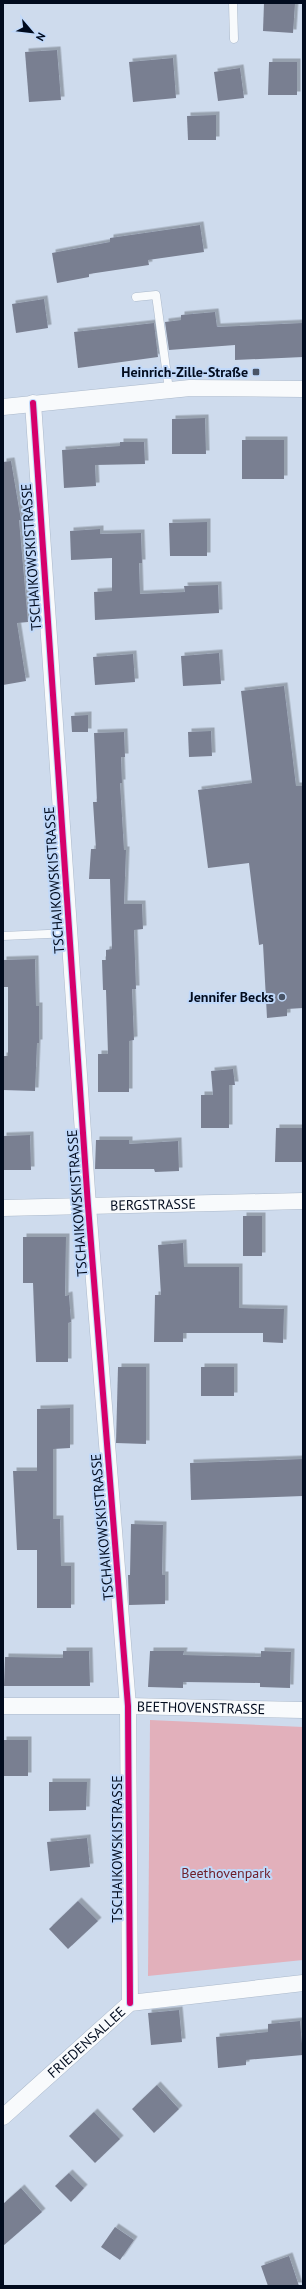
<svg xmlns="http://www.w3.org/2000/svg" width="306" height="2289" font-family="'PT Sans',sans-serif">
<defs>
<filter id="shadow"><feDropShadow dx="3.5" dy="-3.5" stdDeviation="0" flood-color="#0004"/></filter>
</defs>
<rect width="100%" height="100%" fill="#cedbed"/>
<path fill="#e2b0bb" d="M150 1720 303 1727V1960L148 1976Z"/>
<g fill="#797f91" filter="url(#shadow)">
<path d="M264 3H295L293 33 263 31Z"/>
<path d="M57 50 61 100 29 102 25 52Z"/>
<path d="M173 58 176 98 133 102 129 62Z"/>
<path d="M269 62H297V95H268Z"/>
<path d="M240 68 244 98 218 101 214 72Z"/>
<path d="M216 115V140H188L187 116Z"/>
<path d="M200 225 204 252 148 260 149 265 89 274V277L57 283 52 253 110 242V238Z"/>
<path d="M44 299 48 328 16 333 12 304Z"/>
<path d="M215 312 217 327 303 323V357L235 360V345L169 350 165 322 181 320V315Z"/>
<path d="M154 323 158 357 78 368 74 332Z"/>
<path d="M205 418 206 454H172V419Z"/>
<rect x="242" y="440" width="42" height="39"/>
<path d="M120 442H144L145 464 95 465 96 486 64 488 62 450 120 446Z"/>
<path d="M11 461 21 520H19L28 622 17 623 26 681 3 685V462Z"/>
<path d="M207 522V556H170L169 523Z"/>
<path d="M100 529V534L141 533 142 563H139L140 594 185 592 184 586 218 585 219 613 95 620 94 592 112 591V558L71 560 70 531Z"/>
<path d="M219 653 221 684 183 686 181 656Z"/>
<path d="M133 654 135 682 95 685 93 657Z"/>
<path d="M284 686 296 786H303V1008L287 1009V1016L267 1018 263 944 259 945 249 863 208 868 198 790 252 783 241 691Z"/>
<path d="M88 715V732H72L71 716Z"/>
<path d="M211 731 212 756 189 757 188 732Z"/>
<path d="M124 732 125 757H121L122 783H120L124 850H126L124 904H142L143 929 134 930 136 989H132L134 1040 129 1041V1092H98V1054H108L106 990H103L102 960H106V950L112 949 110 879H89L91 849H96L93 802H97L94 733Z"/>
<path d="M35 959 36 1006H39V1043H37L35 1091 3 1090V1056H8V987H3V960Z"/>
<path d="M233 1069 235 1085H229V1128H201V1095H213L211 1071Z"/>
<path d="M276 1128H303V1162H275Z"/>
<path d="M30 1135 31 1170H3V1136Z"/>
<path d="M96 1140H129V1144L178 1141 179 1171 155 1172 154 1169H95Z"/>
<rect x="243" y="1216" width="19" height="40"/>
<path d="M23 1237H66L65 1296 69 1295 71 1322 68 1323V1362H36L33 1283H23Z"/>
<path d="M183 1243 184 1267H239V1308L284 1309 283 1343 263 1342V1333H183V1342H154L155 1295H161L158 1245Z"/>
<path d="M118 1367H146V1444L116 1443Z"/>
<rect x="201" y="1367" width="33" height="29"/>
<path d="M70 1408V1448L53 1449V1519H60L61 1566H71V1608H37V1550H17L13 1471H37V1409Z"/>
<path d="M303 1459V1496L191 1500 190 1463Z"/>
<path d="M131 1524 163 1525 162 1575H165V1604L129 1605 128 1575H130Z"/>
<path d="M63 1651H89L90 1686H4L5 1657 63 1658Z"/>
<path d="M150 1651H184L183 1655 261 1657V1651L291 1652 290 1688 260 1687V1683L183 1682V1688L148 1687Z"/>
<rect x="3" y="1740" width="25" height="36"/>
<path d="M49 1782H87L86 1810 49 1811Z"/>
<path d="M87 1838 90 1867 50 1871 47 1842Z"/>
<path d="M78 1901 98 1921 68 1949 49 1929Z"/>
<path d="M179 2010 182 2042 151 2045 148 2013Z"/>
<path d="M300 2021 303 2055 246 2060V2065L218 2068 216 2037 268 2032V2024Z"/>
<path d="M157 2085 179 2109 154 2133 132 2109Z"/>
<path d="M94 2112 120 2139 95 2163 69 2136Z"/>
<path d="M69 2173 84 2188 71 2202 55 2186Z"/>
<path d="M21 2188 42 2212 3 2246V2204Z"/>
<path d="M115 2227 134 2240 120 2260 101 2247Z"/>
<path d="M289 2256 299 2286H268L261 2266Z"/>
</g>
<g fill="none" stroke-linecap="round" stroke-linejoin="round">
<g stroke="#abb9cb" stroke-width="9">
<g id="service">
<path d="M233 3 234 39"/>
<path d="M136 297 156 295 169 390"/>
<path d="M3 936 70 933"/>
</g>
</g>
<g stroke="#abb9cb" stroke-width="17">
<g id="minor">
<path d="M33 403 88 1206 128 1706 130 2003"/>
<path d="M3 407 190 388 303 389"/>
<path id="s1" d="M3 1208 303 1201"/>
<path id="s2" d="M3 1706H128L303 1710"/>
<path id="s3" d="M3 2117 130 2003 303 1983"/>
</g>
</g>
<use href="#service" stroke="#f8fafc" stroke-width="8"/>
<use href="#minor" stroke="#f8fafc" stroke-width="16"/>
<g stroke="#c1d9fa" stroke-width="8">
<path id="cycleway" d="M33 403 88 1206 128 1706 130 2003"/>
</g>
<use href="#cycleway" stroke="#d6006c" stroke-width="6"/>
</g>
<g fill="#495466" stroke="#c1d9fa" stroke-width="1.5">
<rect x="252" y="368" width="8" height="8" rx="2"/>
<circle cx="282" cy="997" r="4"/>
</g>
<g text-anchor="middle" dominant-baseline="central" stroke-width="4" stroke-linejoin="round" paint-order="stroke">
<g font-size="14" font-weight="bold" fill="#010b1e" stroke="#c1d9fa" text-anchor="end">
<text x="248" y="372">Heinrich-Zille-Straße</text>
<text x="274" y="997">Jennifer Becks</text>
</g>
<g font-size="14" fill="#010b1e" stroke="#c1d9fa">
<text transform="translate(31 557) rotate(-94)">TSCHAIKOWSKISTRASSE</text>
<text transform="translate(54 880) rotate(-94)">TSCHAIKOWSKISTRASSE</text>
<text transform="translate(77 1203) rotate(-94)">TSCHAIKOWSKISTRASSE</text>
<text stroke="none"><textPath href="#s1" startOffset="150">BERGSTRASSE</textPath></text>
<text transform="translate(102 1527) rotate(-95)">TSCHAIKOWSKISTRASSE</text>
<text stroke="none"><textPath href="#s2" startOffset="198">BEETHOVENSTRASSE</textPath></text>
<text transform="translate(117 1849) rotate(-90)">TSCHAIKOWSKISTRASSE</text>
<text stroke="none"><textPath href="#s3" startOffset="112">FRIEDENSALLEE</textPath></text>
</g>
<g font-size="14" fill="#6e1e29" stroke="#c1d9fa">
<text x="226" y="1873">Beethovenpark</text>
</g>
</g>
<rect width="306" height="2289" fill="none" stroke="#010b1e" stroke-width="8"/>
<g transform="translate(32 32) rotate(118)" stroke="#c1d9fa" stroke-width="3" paint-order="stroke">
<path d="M0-3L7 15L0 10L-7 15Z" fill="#010b1e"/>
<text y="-6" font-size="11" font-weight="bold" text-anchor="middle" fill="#010b1e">N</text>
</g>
</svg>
